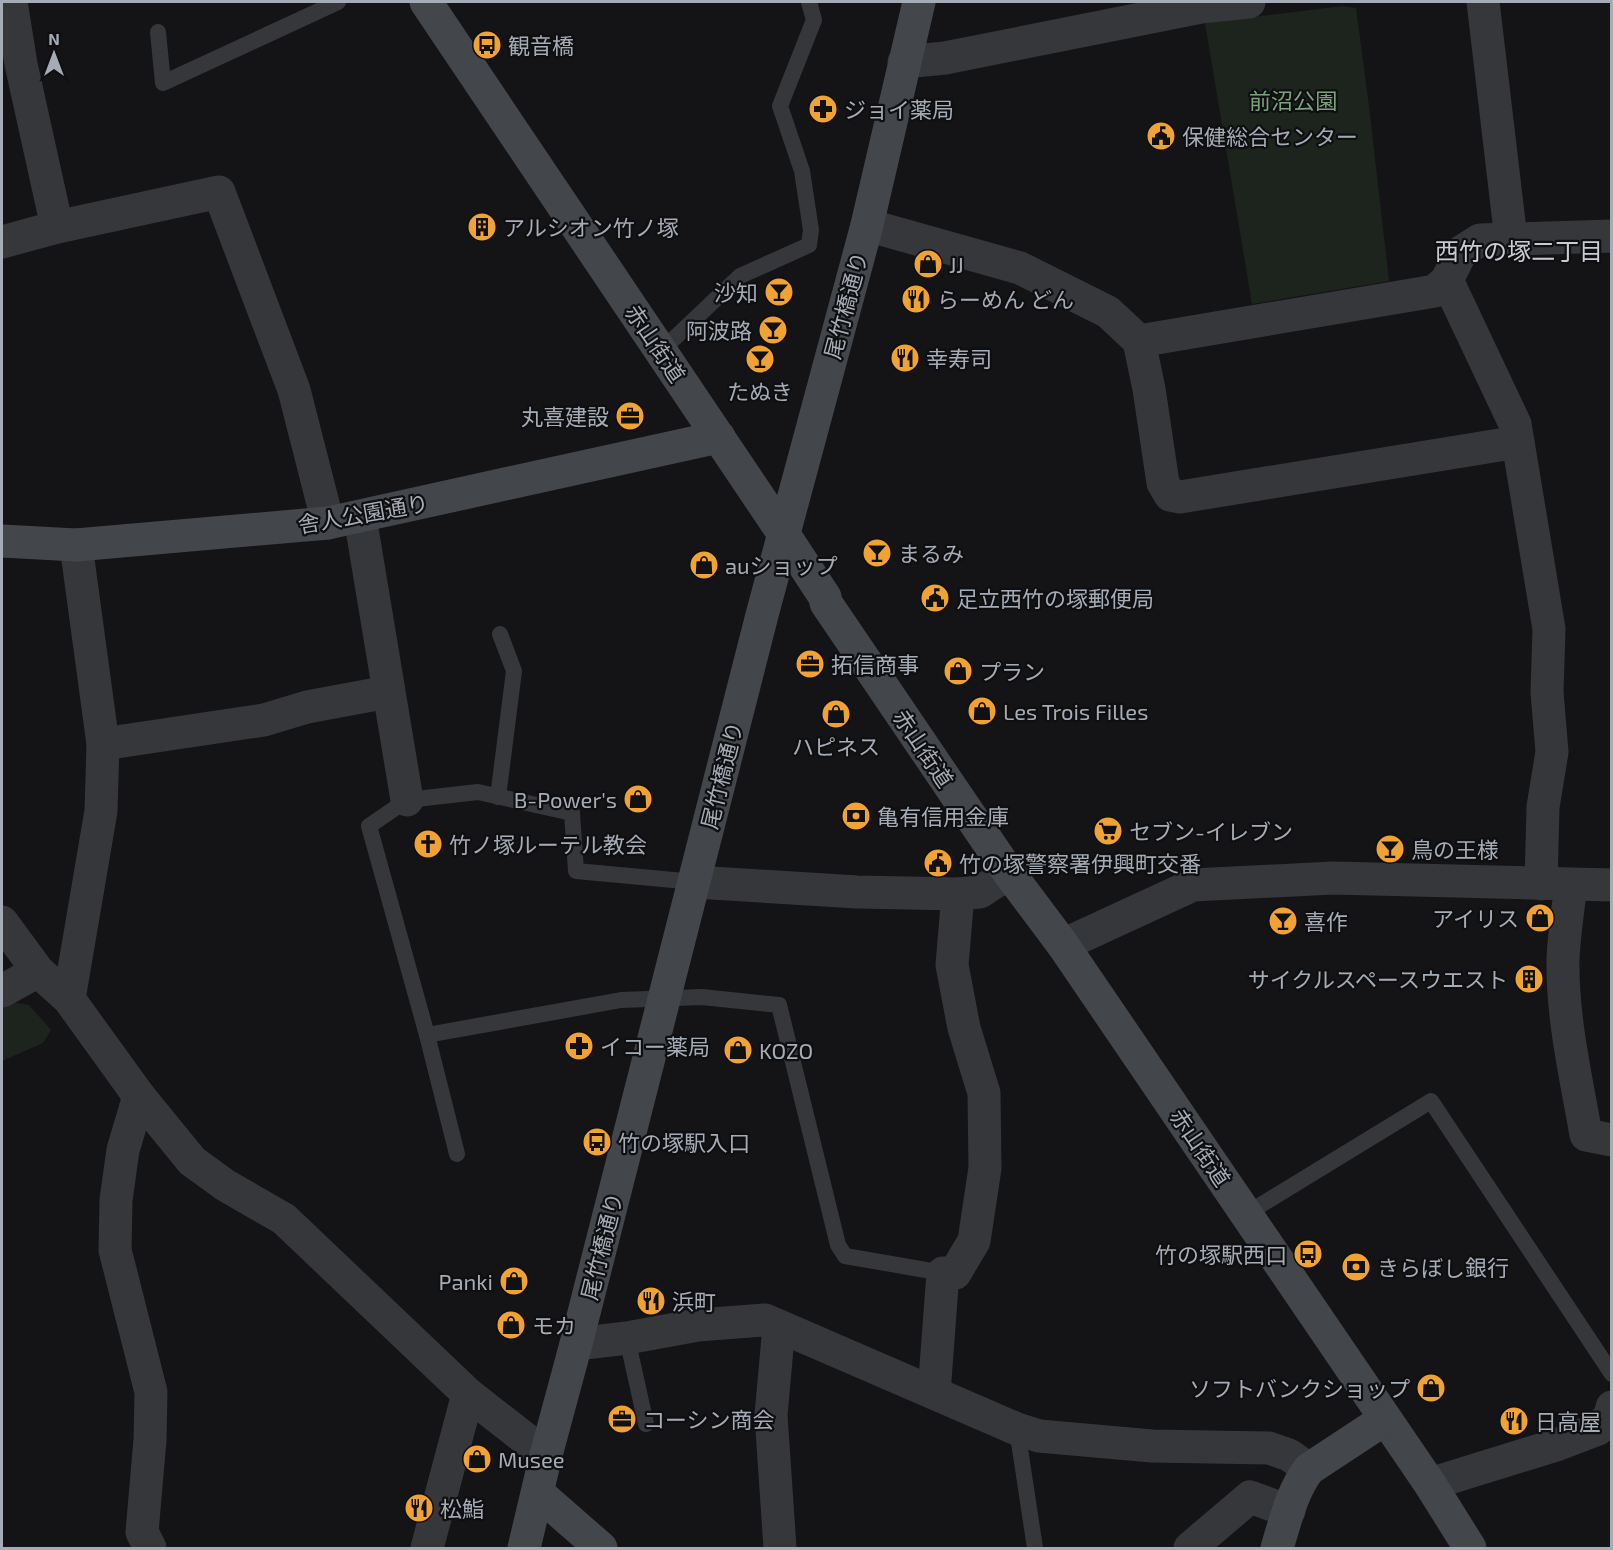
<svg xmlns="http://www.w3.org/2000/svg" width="1613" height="1550" font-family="'Exo 2','Noto Sans JP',sans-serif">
<rect width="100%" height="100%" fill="#141416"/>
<g fill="#1d241d">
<path d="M1343 6 1356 8 1369 106 1389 281 1252 304 1205 23Z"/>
<path d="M10 1002 29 1005 51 1030 43 1043 2 1061V1006Z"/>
</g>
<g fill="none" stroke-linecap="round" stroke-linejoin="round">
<g stroke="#35373b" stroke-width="16">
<path d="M158 32 163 83 338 2"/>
<path d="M661 351 740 276 809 245 811 230 802 171 780 106 814 20 809 2"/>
<path d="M498 797 514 671 500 634"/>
<path d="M427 1035 621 1000 702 997 779 1005 838 1245 845 1256 943 1273"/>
<path d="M457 1154 427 1035 369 826 407 800 478 792 572 813 576 871 695 882"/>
<path d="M1246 1214 1431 1101 1612 1374"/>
<path d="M627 1338 646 1424"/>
<path d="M1017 1429 1035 1548"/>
</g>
<g stroke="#35373b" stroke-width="33">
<path d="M11 2 21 64 57 227"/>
<path d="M1483 2 1511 239"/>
<path d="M904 62 945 58 1201 7 1249 2"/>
<path d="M867 225 1020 268 1108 312 1139 341 1435 291 1447 280 1461 252 1480 240 1612 236"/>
<path d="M2 242 57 227 219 192 294 390 328 523"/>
<path d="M1447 280 1515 424 1549 629 1547 692 1552 752 1543 807 1541 884"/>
<path d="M1139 341 1149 389 1163 483 1170 495 1180 497 1518 442"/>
<path d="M360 517 407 800"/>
<path d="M103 744 264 720 307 707 388 692"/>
<path d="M695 882 857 892 958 894 980 892 1009 873"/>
<path d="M1571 885C1568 909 1564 935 1563 959 1562 1018 1576 1077 1586 1135L1612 1140"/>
<path d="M2 922 38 971 69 999 139 1096 192 1161 225 1185 284 1219 468 1394"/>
<path d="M1063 945 1193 885 1333 878 1612 885"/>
<path d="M2 991 38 971"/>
<path d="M69 999 101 811 103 744 76 545"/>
<path d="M139 1096 123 1150 116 1200 115 1250 151 1392 150 1440 142 1532 150 1548"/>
<path d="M779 1326 771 1415 780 1548"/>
<path d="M576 1344 627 1338 698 1325 765 1320 1017 1429 1039 1436 1152 1446 1269 1448 1289 1455 1309 1469"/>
<path d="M934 1393 943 1273H955L974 1241 985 1168 984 1093 964 1028 952 965 958 894"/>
<path d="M1430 1484 1556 1445 1598 1429 1610 1416 1612 1407"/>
<path d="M427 1548 468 1394 546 1455"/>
<path d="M1190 1548 1250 1497 1289 1511"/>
</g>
<g stroke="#43464b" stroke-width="33">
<path d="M426 2 783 533 825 597 826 603 1009 873 1063 945 1430 1484 1470 1548"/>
<path d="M2 541 76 545 328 523 719 437"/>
<path d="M538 1493 601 1548"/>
<path d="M524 1548 546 1455 576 1344 762 615 867 225 919 2"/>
<path d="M1277 1548C1285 1522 1292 1491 1309 1469L1385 1419"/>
</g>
</g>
<defs>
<g id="bus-disc" transform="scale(1.5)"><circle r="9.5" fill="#f0a232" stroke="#0f0f11"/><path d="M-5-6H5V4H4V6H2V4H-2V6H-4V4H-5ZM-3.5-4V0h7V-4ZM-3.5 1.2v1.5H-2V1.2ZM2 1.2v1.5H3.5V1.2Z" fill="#111"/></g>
<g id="pharmacy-disc" transform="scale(1.5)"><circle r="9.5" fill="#f0a232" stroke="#0f0f11"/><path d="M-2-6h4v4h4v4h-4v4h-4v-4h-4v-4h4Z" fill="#111"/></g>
<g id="civic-disc" transform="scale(1.5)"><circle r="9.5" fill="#f0a232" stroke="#0f0f11"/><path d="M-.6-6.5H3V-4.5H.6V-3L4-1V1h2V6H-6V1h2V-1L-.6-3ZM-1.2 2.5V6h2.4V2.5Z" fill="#111"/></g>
<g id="building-disc" transform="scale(1.5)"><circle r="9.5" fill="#f0a232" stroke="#0f0f11"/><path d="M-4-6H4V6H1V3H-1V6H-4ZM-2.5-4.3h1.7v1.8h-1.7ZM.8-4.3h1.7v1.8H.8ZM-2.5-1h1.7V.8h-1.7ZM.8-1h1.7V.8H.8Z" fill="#111"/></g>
<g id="shop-disc" transform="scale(1.5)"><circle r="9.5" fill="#f0a232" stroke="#0f0f11"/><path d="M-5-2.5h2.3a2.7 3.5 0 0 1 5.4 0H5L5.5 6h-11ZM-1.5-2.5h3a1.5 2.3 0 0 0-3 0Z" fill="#111"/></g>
<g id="bar-disc" transform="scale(1.5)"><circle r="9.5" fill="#f0a232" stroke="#0f0f11"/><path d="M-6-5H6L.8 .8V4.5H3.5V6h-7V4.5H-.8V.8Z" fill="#111"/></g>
<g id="restaurant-disc" transform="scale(1.5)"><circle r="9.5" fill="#f0a232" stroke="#0f0f11"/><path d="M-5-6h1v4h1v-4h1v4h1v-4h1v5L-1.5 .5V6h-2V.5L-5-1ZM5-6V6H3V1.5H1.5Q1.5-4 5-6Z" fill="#111"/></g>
<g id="office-disc" transform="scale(1.5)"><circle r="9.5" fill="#f0a232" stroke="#0f0f11"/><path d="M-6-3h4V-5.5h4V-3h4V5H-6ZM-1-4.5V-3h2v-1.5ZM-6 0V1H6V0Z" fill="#111"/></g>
<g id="bank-disc" transform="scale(1.5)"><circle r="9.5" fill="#f0a232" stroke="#0f0f11"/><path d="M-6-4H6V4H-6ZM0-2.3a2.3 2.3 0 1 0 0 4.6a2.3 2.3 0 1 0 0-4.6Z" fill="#111"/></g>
<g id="supermarket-disc" transform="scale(1.5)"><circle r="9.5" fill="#f0a232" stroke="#0f0f11"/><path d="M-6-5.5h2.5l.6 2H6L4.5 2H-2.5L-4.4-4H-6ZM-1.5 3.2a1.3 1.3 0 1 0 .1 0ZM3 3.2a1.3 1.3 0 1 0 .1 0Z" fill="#111"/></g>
<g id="church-disc" transform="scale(1.5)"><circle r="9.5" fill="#f0a232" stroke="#0f0f11"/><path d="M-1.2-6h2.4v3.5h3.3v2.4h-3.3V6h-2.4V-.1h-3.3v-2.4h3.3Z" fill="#111"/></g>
</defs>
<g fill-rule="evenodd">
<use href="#bus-disc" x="487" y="45"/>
<use href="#pharmacy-disc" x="823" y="109"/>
<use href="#civic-disc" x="1161" y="136"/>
<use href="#building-disc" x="482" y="227"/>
<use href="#shop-disc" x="928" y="264"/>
<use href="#bar-disc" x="779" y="292"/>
<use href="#restaurant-disc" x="916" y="299"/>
<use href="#bar-disc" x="773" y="330"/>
<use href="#restaurant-disc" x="905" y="358"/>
<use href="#bar-disc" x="760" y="359"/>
<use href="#office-disc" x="630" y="416"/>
<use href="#bar-disc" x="877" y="553"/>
<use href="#shop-disc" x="704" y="565"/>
<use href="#civic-disc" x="935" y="598"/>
<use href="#office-disc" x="810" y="664"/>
<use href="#shop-disc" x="958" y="671"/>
<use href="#shop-disc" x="982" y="711"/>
<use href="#shop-disc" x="836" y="714"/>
<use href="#shop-disc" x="638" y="799"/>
<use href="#bank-disc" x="856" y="816"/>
<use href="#supermarket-disc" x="1108" y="831"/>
<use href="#church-disc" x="428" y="844"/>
<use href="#bar-disc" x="1390" y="849"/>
<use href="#civic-disc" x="938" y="863"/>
<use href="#shop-disc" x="1540" y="918"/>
<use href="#bar-disc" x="1283" y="921"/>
<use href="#building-disc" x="1529" y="979"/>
<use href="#pharmacy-disc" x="579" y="1046"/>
<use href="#shop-disc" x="738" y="1050"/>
<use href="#bus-disc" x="597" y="1142"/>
<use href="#bus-disc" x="1308" y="1254"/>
<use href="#bank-disc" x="1356" y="1267"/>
<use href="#shop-disc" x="514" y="1281"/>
<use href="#restaurant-disc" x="651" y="1301"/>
<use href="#shop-disc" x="511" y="1325"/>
<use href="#shop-disc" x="1431" y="1388"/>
<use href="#office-disc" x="622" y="1419"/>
<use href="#restaurant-disc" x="1514" y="1421"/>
<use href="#shop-disc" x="477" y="1459"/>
<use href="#restaurant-disc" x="419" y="1508"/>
</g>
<g text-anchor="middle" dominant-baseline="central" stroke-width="4.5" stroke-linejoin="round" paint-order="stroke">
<g font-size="22" fill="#a6acb6" stroke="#0f0f11" text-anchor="start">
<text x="508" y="45">観音橋</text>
<text x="844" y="109">ジョイ薬局</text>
<text x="1182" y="136">保健総合センター</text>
<text x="503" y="227">アルシオン竹ノ塚</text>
<text x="949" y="264">JJ</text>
<text x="758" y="292" text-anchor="end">沙知</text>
<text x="937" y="299">らーめん どん</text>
<text x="752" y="330" text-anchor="end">阿波路</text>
<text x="926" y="358">幸寿司</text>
<text x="760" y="391" text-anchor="middle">たぬき</text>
<text x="609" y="416" text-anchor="end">丸喜建設</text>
<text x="898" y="553">まるみ</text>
<text x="725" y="565">auショップ</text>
<text x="956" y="598">足立西竹の塚郵便局</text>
<text x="831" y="664">拓信商事</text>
<text x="979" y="671">プラン</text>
<text x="1003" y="711">Les Trois Filles</text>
<text x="836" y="746" text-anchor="middle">ハピネス</text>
<text x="617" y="799" text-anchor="end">B-Power's</text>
<text x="877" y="816">亀有信用金庫</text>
<text x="1129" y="831">セブン-イレブン</text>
<text x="449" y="844">竹ノ塚ルーテル教会</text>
<text x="1411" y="849">鳥の王様</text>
<text x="959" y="863">竹の塚警察署伊興町交番</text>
<text x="1519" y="918" text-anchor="end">アイリス</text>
<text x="1304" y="921">喜作</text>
<text x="1508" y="979" text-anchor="end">サイクルスペースウエスト</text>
<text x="600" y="1046">イコー薬局</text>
<text x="759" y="1050">KOZO</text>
<text x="618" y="1142">竹の塚駅入口</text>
<text x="1287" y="1254" text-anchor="end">竹の塚駅西口</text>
<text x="1377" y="1267">きらぼし銀行</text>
<text x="493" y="1281" text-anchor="end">Panki</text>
<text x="672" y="1301">浜町</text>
<text x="532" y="1325">モカ</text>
<text x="1410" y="1388" text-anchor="end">ソフトバンクショップ</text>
<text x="643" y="1419">コーシン商会</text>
<text x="1535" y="1421">日高屋</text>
<text x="498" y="1459">Musee</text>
<text x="440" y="1508">松鮨</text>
</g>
<g font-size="22" fill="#7ea17d" stroke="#0f0f11">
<text x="1293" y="100">前沼公園</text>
</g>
<g font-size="22" fill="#a6acb6" stroke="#0f0f11">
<text transform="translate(845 305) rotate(-75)">尾竹橋通り</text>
<text transform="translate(656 343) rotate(56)">赤山街道</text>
<text transform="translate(363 513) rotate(-10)">舎人公園通り</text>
<text transform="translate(924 748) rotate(56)">赤山街道</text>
<text transform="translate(721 775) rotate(-76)">尾竹橋通り</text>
<text transform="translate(1201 1147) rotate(56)">赤山街道</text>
<text transform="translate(601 1246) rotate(-76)">尾竹橋通り</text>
</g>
<g font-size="24" fill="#c7cbd2" stroke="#0f0f11">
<text x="1519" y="250">西竹の塚二丁目</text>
</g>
</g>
<rect width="1613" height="1550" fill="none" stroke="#a6acb6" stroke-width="6"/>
<g transform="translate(54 54)" stroke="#0f0f11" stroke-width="4.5" paint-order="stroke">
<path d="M0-4.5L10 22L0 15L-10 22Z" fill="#a6acb6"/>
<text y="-9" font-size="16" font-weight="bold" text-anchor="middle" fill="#a6acb6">N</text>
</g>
</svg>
